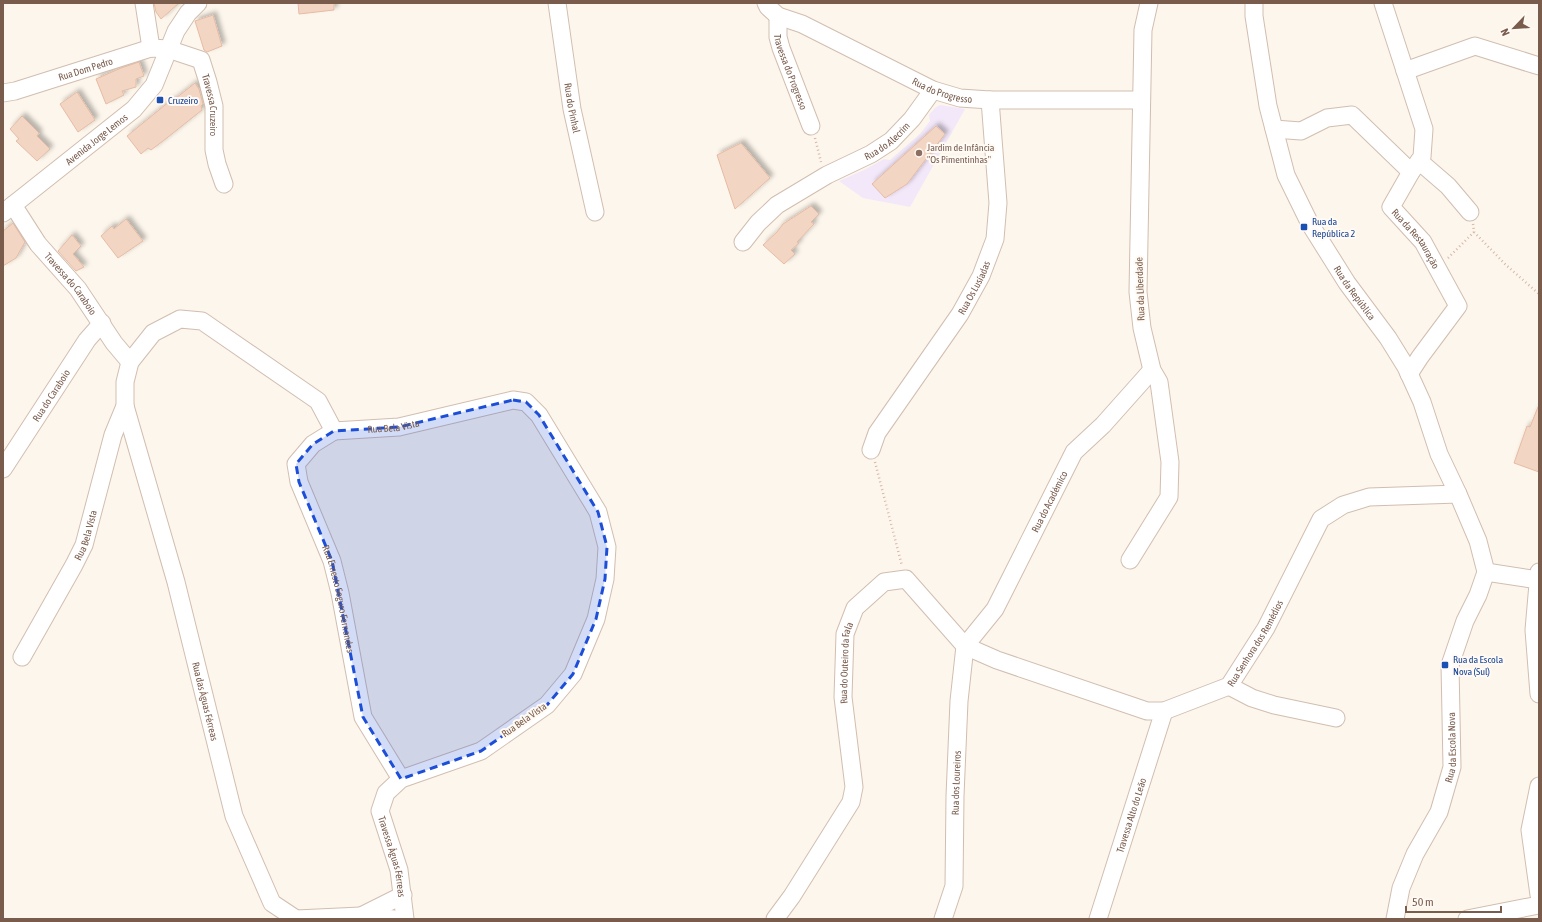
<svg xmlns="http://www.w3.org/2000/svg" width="1542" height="922" font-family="'Asap Condensed',sans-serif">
<defs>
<filter id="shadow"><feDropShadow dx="3.5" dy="-3.5" stdDeviation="2" flood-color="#0004"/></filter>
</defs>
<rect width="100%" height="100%" fill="#fdf6ec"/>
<path fill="#f3e8fa" d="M940 105 965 109 910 207 863 198 839 181 864 170 884 159 890 160 920 134 930 121 929 115 935 108Z"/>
<g fill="#f3d5c3" stroke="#e6bba3" filter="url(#shadow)">
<path d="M154 3H179L161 19 156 12Z"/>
<path d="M298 3H334V10L299 14Z"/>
<path d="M213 15 222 46 207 52 204 50 195 21Z"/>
<path d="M139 62 144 76 136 79V87L122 91 124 95 106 104 96 79 121 68Z"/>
<path d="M195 83 199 89 203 104 201 106 202 110 163 141 151 150 148 148 141 154 127 136 170 101 171 102Z"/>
<path d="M77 92 95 120 78 132 60 104Z"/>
<path d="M22 116 39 133 37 136 50 149 37 161 16 141 19 139 10 129Z"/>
<path d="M936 126 945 134 907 184 885 198 872 184Z"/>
<path d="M741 143 770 178 735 209 717 155Z"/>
<path d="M811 206 819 214 811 222 814 224 797 242 799 243 791 250 795 254 784 264 763 245 777 232 783 224Z"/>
<path d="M126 219 143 241 118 258 101 236 112 226 114 229Z"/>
<path d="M13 223 25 242 16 258 3 266V231Z"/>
<path d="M72 235 81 246 73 254 84 267 76 271 58 251Z"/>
<path d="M1538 407 1539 408V472L1514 463 1527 426 1530 427Z"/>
</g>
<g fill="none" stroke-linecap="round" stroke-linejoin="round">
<g stroke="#d1beb0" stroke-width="19">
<g id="minor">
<path d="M144 3 151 48"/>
<path id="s1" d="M557 3 572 109 595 212"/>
<path id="s2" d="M766 3 768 7 778 16 802 24 933 90 960 98 990 100H1141"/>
<path id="s3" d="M1254 3V16L1268 106 1286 175 1310 224 1347 283 1388 338 1406 367 1422 402 1439 454 1458 494 1478 541 1486 572"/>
<path id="s4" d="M1383 3 1424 129 1422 157 1411 172 1391 207 1423 242 1458 306 1420 357 1409 374"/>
<path id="s5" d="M778 16V37L781 48 811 126"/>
<path d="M1405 71 1475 46 1539 66"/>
<path id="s6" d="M3 93 15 91 151 48 168 49 201 60 208 82 214 106V150L217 164 224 184"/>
<path d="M1274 129 1301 131 1327 118 1352 115 1411 172"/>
<path d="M1419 161 1448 186 1470 212"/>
<path id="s7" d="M13 205 38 244 78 289 114 343 130 362"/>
<path id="s8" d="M3 213 134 109 154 85 176 31 188 13 198 3"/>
<path id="s9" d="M743 242 758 223 777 205 827 175 871 154 891 141 912 119 933 90"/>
<path id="s10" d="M125 406 176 582 234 816 272 903 296 919 361 916 394 919"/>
<path id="s11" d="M334 431 313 444 296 464 299 482 332 561 340 593 363 717 401 779"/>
<path id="s12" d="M871 450 877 433 960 314 981 276 995 239 998 203 990 100"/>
<path id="s13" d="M3 469 87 340 102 323"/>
<path d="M1130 560 1169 497 1170 462 1159 382 1152 370 1142 328 1138 292 1143 30 1149 3"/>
<path d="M1486 572 1538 580"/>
<path d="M1539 572 1534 630 1539 694"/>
<path id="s14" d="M965 646 995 609 1074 452 1103 425 1152 370"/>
<path id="s15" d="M22 657 74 565 84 545 113 435 125 406V382L130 362 153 333 180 319 202 321 318 401 334 431 399 427 513 400 526 402 539 415 598 512 607 547 605 579 596 619 573 674 547 705 481 751 401 779 386 793 380 811 399 870 405 919"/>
<path d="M1229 686 1252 698 1274 705 1336 718"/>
<path d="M1539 786 1530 830 1539 895"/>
<path d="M361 916 403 895"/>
<path id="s16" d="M775 919 792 896 851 802 854 787 843 697 845 634 855 608 884 582 906 579 965 646 997 660 1147 711H1164L1229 686 1266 628 1321 519 1343 505 1369 497 1458 494"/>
<path id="s17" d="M943 919 954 886 955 796 959 701 965 646"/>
<path id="s18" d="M1098 919 1164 711"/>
<path id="s19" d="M1395 919 1401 888 1415 854 1439 812 1452 767 1450 665 1465 621 1478 595 1486 572"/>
<path d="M1467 919 1539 905"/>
</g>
</g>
<g stroke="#d9b8a5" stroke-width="2.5" stroke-dasharray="1 3" stroke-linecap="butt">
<path d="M815 138 821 162"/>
<path d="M1473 224 1474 232 1506 265 1539 294"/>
<path d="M1448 258 1474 232"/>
<path d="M875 462 902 566"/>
</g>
<use href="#minor" stroke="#fff" stroke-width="17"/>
</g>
<path fill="#1d4ed8" fill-opacity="0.2" stroke="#1d4ed8" stroke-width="3" stroke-dasharray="8 5" stroke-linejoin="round" d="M513 400 526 402 539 415 598 512 607 547 605 579 596 619 573 674 547 705 481 751 401 779 363 717 332 561 299 482 296 464 313 444 334 431 399 427Z"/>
<g fill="#1a4fb4" stroke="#fffaf3" stroke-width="1.5">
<rect x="156" y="96" width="8" height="8" rx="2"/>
<rect x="1300" y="223" width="8" height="8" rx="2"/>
<rect x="1441" y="661" width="8" height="8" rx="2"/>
</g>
<circle fill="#8d6e63" stroke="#fffaf3" stroke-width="1.5" cx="919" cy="153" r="4"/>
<g text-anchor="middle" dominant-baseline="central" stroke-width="4" stroke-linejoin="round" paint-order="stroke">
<g font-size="10" fill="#7a5c4d" stroke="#fffaf3">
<text stroke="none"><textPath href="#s6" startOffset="86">Rua Dom Pedro</textPath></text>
<text stroke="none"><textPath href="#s5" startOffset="58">Travessa do Progresso</textPath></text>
<text stroke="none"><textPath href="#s2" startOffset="199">Rua do Progresso</textPath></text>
<text stroke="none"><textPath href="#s6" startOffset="253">Travessa Cruzeiro</textPath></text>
<text stroke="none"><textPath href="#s1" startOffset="106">Rua do Pinhal</textPath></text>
<text stroke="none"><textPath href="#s8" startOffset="119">Avenida Jorge Lemos</textPath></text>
<text stroke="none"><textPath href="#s9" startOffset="178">Rua do Alecrim</textPath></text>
<text stroke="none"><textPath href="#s4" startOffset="260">Rua da Restauração</textPath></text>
<text stroke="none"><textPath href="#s7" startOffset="98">Travessa do Caraboio</textPath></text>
<text stroke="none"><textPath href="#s12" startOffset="193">Rua Os Lusíadas</textPath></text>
<text transform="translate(1140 289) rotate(-92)">Rua da Liberdade</text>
<text stroke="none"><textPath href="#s3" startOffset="312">Rua da República</textPath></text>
<text stroke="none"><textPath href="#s13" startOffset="88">Rua do Caraboio</textPath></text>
<text stroke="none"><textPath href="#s15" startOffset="642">Rua Bela Vista</textPath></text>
<text stroke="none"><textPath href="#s14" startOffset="168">Rua do Académico</textPath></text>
<text stroke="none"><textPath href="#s15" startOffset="138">Rua Bela Vista</textPath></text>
<text stroke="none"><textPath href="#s11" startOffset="193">Rua Ernesto Seguro Fernandes</textPath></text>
<text stroke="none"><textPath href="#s16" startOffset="817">Rua Senhora dos Remédios</textPath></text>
<text stroke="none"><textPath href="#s16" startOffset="280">Rua do Outeiro da Fala</textPath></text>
<text stroke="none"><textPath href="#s10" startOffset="306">Rua das Águas Férreas</textPath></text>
<text transform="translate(524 720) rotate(-35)">Rua Bela Vista</text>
<text stroke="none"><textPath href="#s19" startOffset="183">Rua da Escola Nova</textPath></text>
<text stroke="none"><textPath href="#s17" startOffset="138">Rua dos Loureiros</textPath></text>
<text stroke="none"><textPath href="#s18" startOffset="109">Travessa Alto do Leão</textPath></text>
<text stroke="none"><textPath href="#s15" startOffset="1371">Travessa Águas Férreas</textPath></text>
</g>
<g font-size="10" fill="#164399" stroke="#fffaf3" text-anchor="start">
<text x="168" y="100">Cruzeiro</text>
<text x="1312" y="221">Rua da<tspan x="1312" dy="12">República 2</tspan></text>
<text x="1453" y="659">Rua da Escola<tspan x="1453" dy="12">Nova (Sul)</tspan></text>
</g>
<g font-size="10" fill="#785e54" stroke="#fffaf3" text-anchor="start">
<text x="927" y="147">Jardim de Infância<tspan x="927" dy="12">"Os Pimentinhas"</tspan></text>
</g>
</g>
<rect width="1542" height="922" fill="none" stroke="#7a5c4d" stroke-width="8"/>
<g transform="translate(1514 28) rotate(245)" stroke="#fffaf3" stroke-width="3" paint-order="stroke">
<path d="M0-3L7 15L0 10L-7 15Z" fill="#7a5c4d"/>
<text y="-6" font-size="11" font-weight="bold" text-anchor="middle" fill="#7a5c4d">N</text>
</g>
<path d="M1406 906v6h95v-6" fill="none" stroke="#7a5c4d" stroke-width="2"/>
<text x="1412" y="906" font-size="12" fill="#7a5c4d" stroke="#fffaf3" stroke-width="3" paint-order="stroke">50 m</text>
</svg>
